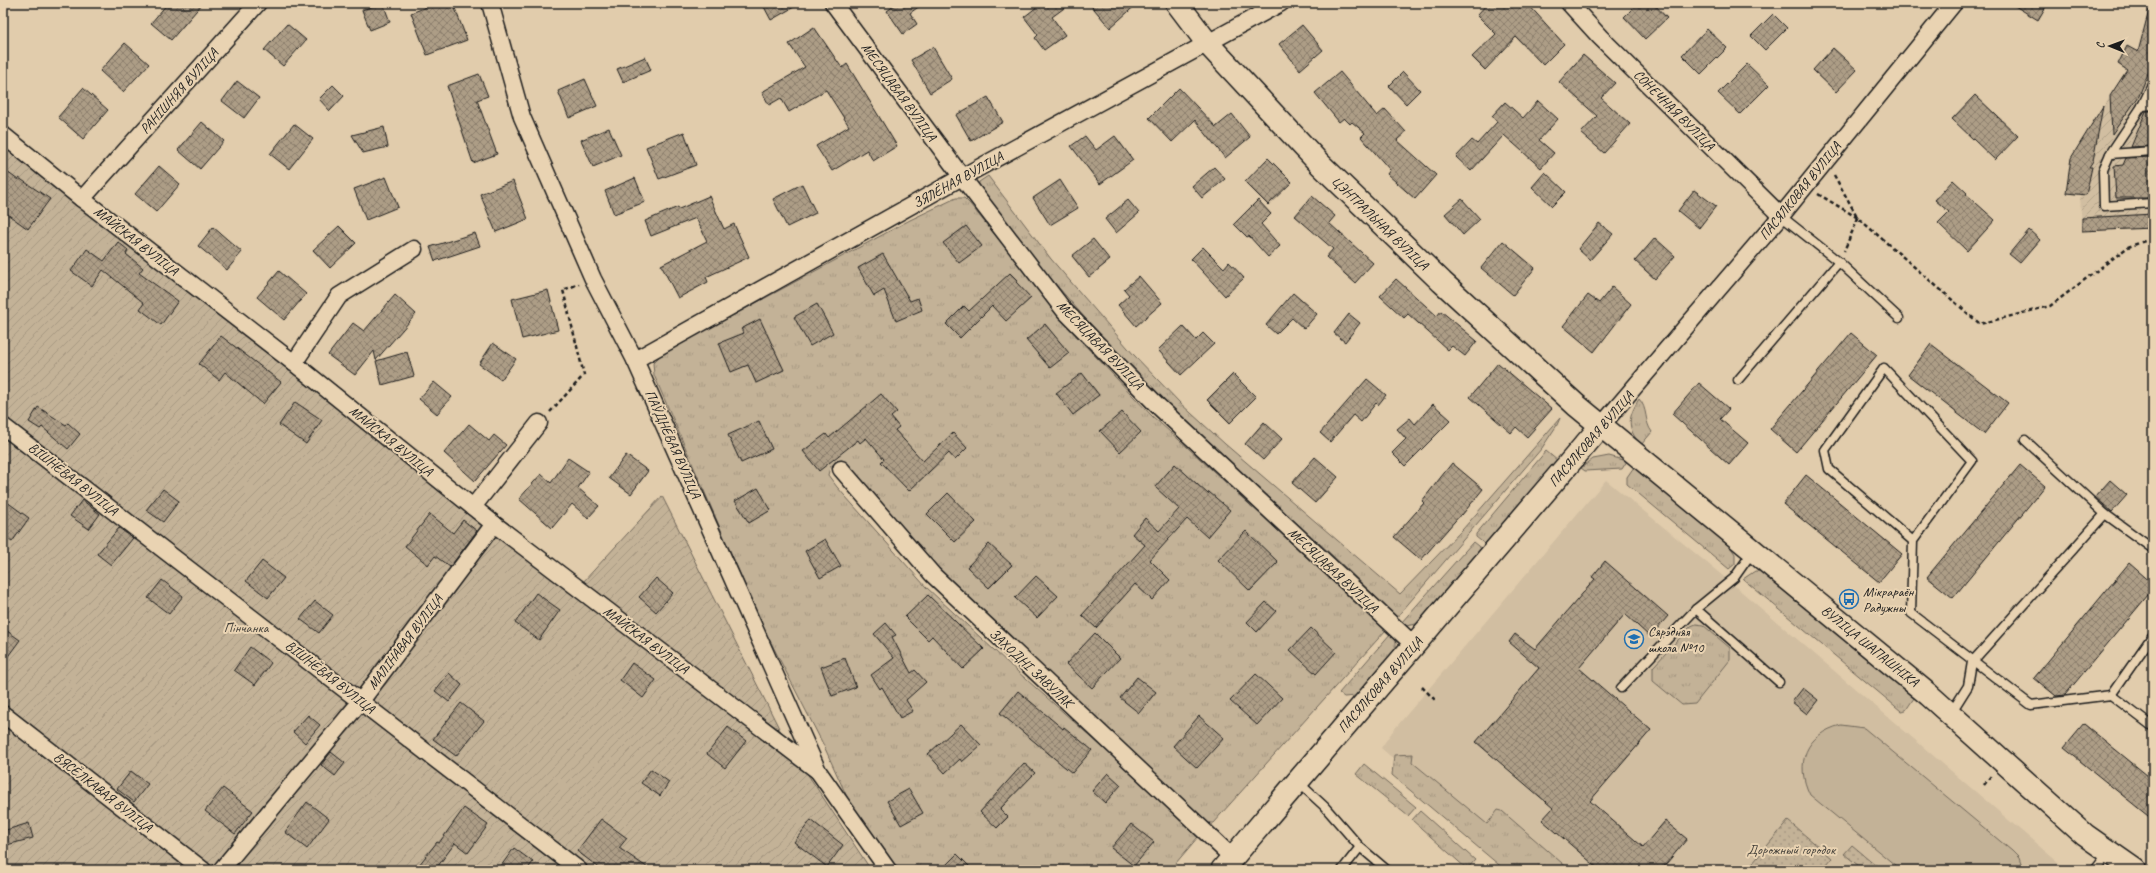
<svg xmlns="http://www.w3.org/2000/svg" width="2156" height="873" font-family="Caveat,sans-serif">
<defs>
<pattern id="industrial-furrows" width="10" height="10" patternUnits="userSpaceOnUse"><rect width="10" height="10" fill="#d1bea1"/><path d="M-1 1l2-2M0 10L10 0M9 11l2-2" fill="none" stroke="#b3a38a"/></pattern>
<pattern id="grass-tufts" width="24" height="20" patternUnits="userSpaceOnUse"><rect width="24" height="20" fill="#c3b297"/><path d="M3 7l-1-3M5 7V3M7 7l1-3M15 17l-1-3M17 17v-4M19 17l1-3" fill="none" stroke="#a79882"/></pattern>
<pattern id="park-dots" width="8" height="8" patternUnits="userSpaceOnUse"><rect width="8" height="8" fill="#c3b297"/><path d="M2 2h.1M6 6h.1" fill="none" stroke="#a79882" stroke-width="1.8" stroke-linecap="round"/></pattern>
<pattern id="garden-furrows" width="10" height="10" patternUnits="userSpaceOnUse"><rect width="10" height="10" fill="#c3b297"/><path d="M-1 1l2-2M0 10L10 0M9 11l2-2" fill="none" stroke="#a79882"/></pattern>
<pattern id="building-cross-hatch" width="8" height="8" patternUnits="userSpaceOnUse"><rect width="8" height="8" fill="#ad9d86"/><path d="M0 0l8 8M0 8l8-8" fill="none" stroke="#8c7f6d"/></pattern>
</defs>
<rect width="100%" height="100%" fill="#e1ccac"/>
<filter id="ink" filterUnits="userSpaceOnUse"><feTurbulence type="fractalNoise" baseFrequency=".025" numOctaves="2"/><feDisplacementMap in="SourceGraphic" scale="8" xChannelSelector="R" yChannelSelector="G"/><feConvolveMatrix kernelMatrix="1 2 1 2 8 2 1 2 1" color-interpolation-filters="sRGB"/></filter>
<g filter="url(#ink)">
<path fill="#d1bea1" d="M1606 480 1729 581 2067 870H1521L1381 748 1392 732Z"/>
<path fill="url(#industrial-furrows)" d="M2151 3H2153V228L2082 231 2080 195 2066 193 2071 158 2127 70 2118 64 2127 46 2138 51Z"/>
<g fill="url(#grass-tufts)" stroke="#70675a">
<path d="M988 176 1051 259 1134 355 1180 403 1225 444 1400 594 1463 529 1560 418 1557 425 1542 448 1396 618C1335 553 1264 496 1199 435 1118 360 1046 276 978 188L979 182Z"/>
<path d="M956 198H964L970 204 1079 339 1152 416 1187 447 1386 630 1213 823H1207L939 570 846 462 837 463 830 467 828 475 837 487 926 587 1008 663 1110 754 1198 837 1170 870H896L848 799 823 744 763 627 654 375 653 363 663 353 910 220Z"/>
<path d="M1639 399C1648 408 1644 422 1652 432L1641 445C1626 428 1628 417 1639 399Z"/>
<path d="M1546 451 1558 461 1486 545 1476 537V534Z"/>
<path d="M1609 456 1627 461 1622 469 1585 471 1581 468 1593 459Z"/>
<path d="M1634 467 1729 545 1735 554V564L1729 569 1627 484V477Z"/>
<path d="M1473 542 1483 550 1416 624 1406 626 1401 623Z"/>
<path d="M1755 571 1764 572 1914 698 1906 710 1901 711 1743 579Z"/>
<path d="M1696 624 1703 625 1730 648V660L1695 704 1682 705 1653 681V667L1691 626Z"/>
<path d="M1391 633 1396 637V650L1356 696 1344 697 1339 693Z"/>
<path d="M1413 754 1412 762 1487 824 1498 810 1502 811 1570 870H1505L1392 775 1394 755Z"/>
<path d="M1364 764 1416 807 1408 816 1356 774Z"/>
<path d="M1420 811 1475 860 1467 869 1412 820Z"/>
</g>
<g fill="url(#park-dots)" stroke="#70675a">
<path d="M1788 821 1832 858 1822 870H1747Z"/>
<path d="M1852 845 1882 870H1864L1844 854Z"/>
</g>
<path fill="url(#garden-furrows)" stroke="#70675a" d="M3 128 583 582 662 496 785 740 871 870H3Z"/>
<path fill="#c3b297" stroke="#70675a" d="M1841 725 1864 728 2012 851 2019 858 2023 870H1901L1810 795C1794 763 1806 734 1841 725Z"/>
<g fill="url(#building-cross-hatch)" stroke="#1c1c1c">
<path d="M168 3H203L171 40 151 23Z"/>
<path d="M383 3 390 22 370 30 362 10Z"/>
<path d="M437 3H453L467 40 427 55 411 13Z"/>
<path d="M762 3H801L771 20Z"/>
<path d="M898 3H924L910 13 917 24 903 34 887 11Z"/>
<path d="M1042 3H1071L1052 17 1065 35 1044 50 1035 38 1038 35 1024 17Z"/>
<path d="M1089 3H1138L1110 28Z"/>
<path d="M1488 3H1527L1564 44 1543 65 1516 37 1485 70 1472 57 1496 34 1477 15Z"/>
<path d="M1638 3H1653L1667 18 1645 39 1624 17Z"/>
<path d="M2010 3H2048L2038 20Z"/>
<path d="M2149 10 2153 11V61L2139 96 2112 134 2110 96 2127 70 2118 64 2127 46 2138 52Z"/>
<path d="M1773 14 1787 28 1765 50 1751 36Z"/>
<path d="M287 24 306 40 283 66 264 50Z"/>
<path d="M1302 25 1323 50 1300 70 1279 44Z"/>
<path d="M814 27 842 68 847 64 897 146 873 161 867 150 832 171 816 146 849 126 826 90 789 112 781 98 769 105 762 92 805 67 789 44Z"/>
<path d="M1707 29 1727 48 1701 74 1682 55Z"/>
<path d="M125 43 149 64 123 92 100 71Z"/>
<path d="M933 47 952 79 930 93 911 60Z"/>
<path d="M1833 48 1857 70 1836 92 1813 70Z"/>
<path d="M1583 55 1615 83 1601 98 1630 124 1604 153 1581 133 1597 116 1559 82Z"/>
<path d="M645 57 651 70 623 82 617 69Z"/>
<path d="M1747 64 1769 85 1740 114 1718 93Z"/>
<path d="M1340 72 1377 116 1385 109 1406 132 1397 140 1436 175 1415 199 1387 174 1390 170 1361 137 1365 133 1352 122 1350 124 1344 118 1339 122 1315 93Z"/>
<path d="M1403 72 1420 90 1406 104 1389 86Z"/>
<path d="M479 74 488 96 477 100 497 154 473 163 447 86Z"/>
<path d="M585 79 597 106 569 118 558 91Z"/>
<path d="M237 81 259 98 244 118 222 101Z"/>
<path d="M333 85 344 96 330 111 319 99Z"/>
<path d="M83 88 108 110 83 139 58 117Z"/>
<path d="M1179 88 1216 127 1232 114 1250 137 1225 158 1195 120 1172 142 1149 118Z"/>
<path d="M1975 95 2018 136 1995 160 1952 119Z"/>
<path d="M988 97 1003 122 971 141 956 115Z"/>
<path d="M1538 101 1558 119 1539 140 1554 153 1541 168 1504 135 1471 171 1456 157 1472 140 1477 144 1497 122 1492 116 1505 102 1523 118Z"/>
<path d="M2103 106 2093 161 2089 167H2092L2086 195 2066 193 2071 158Z"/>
<path d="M2146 111H2153V146L2131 147Z"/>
<path d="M202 122 224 141 200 169 178 150Z"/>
<path d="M294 124 313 139 289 169 270 154Z"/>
<path d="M384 127 388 147 363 153 352 135Z"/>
<path d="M609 128 621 155 593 167 581 140Z"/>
<path d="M684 132 696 165 659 179 646 147Z"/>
<path d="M1085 136 1096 150 1115 136 1133 160 1100 184 1071 146Z"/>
<path d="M2153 157V198H2116L2114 166 2123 165 2126 158Z"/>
<path d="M1268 158 1292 182 1268 205 1245 182Z"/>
<path d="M159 166 180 184 156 212 135 194Z"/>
<path d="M1214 167 1225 179 1202 198 1192 186Z"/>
<path d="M3 169 18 180 19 178 50 199 28 229 3 211Z"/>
<path d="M1545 172 1566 192 1552 206 1532 187Z"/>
<path d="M386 177 398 207 366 220 354 189Z"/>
<path d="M635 178 645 202 614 214 605 191Z"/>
<path d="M1060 180 1078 208 1050 225 1033 198Z"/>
<path d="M1953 180 1967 193 1966 194 1995 220 1967 251 1938 223 1949 212 1935 200Z"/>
<path d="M513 181 528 219 496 232 480 194Z"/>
<path d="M802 184 816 213 787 227 773 199Z"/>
<path d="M1694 190 1716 206 1699 228 1678 211Z"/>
<path d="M709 196 724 229 734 224 749 257 706 277 708 282 678 298 661 265 707 241 696 218 651 236 645 221 678 207 679 209Z"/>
<path d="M1312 196 1335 216 1329 223 1373 263 1355 283 1326 257 1333 249 1295 216Z"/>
<path d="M1462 199 1480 219 1463 235 1445 214Z"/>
<path d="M1128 200 1139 213 1116 233 1105 219Z"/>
<path d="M1258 200 1271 214 1261 224 1280 246 1268 257 1249 236 1247 237 1234 224Z"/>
<path d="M2153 214V228L2082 231V218Z"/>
<path d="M1599 223 1613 234 1590 260 1578 249Z"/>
<path d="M339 226 356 243 330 268 313 250Z"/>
<path d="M966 226 982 246 959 263 943 243Z"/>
<path d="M213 227 242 252 227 270 198 246Z"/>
<path d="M2029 230 2040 240 2020 263 2009 254Z"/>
<path d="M475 233 480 246 435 261 430 247Z"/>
<path d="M1655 238 1675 256 1655 279 1635 261Z"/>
<path d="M1093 239 1110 260 1089 277 1072 256Z"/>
<path d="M1503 241 1535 268 1513 295 1481 268Z"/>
<path d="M118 242 128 250 126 254 143 268 139 273 178 301 161 325 140 309 144 303 103 270 92 286 71 271 87 249 104 261Z"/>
<path d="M1203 247 1224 268 1229 262 1244 278 1225 296 1191 259Z"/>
<path d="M883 254 910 301 918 298 922 310 896 321 884 290 874 296 858 268Z"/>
<path d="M279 271 306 294 284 320 257 297Z"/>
<path d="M1010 273 1018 281 1016 282 1031 298 1006 321 992 306 960 338 946 324 964 306 969 311Z"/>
<path d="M1139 276 1162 303 1136 326 1118 305 1129 295 1124 289Z"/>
<path d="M1396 279 1437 316 1441 311 1477 341 1465 356 1452 346 1448 350 1408 314 1404 318 1380 296Z"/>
<path d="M1612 287 1631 304 1594 352 1563 326 1588 295 1599 303Z"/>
<path d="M548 290 558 330 522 339 512 299Z"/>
<path d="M1293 293 1317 314 1304 329 1292 318 1276 334 1266 325Z"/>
<path d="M395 295 416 314 376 360 374 351 355 375 328 355 353 323 364 331Z"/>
<path d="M817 304 833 333 810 346 794 317Z"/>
<path d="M1349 314 1360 323 1345 342 1334 333Z"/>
<path d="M760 319 784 370 756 383 748 365 731 372 719 343 744 333 741 329Z"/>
<path d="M1045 324 1069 353 1050 368 1026 340Z"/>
<path d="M1183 326 1196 340 1203 333 1214 344 1181 375 1158 350Z"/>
<path d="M1851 333 1877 355 1796 452 1770 429Z"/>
<path d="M221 336 281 382 263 404 225 372 219 380 199 364Z"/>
<path d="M493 343 516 359 501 380 479 364Z"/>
<path d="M1931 344 2008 403 1984 434 1908 375Z"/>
<path d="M407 352 414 376 382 385 376 361Z"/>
<path d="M1498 363 1552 409 1527 437 1516 427 1511 433 1470 397Z"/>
<path d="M1082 373 1099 395 1073 415 1056 393Z"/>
<path d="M1233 374 1256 397 1230 423 1207 400Z"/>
<path d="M1367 379 1386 395 1378 405 1376 403 1361 422 1353 415 1330 442 1320 433Z"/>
<path d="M434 382 452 397 437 414 419 399Z"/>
<path d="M1699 383 1729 409 1720 419 1748 443 1729 465 1672 414Z"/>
<path d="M881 394 897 412 891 417 899 427 895 430 923 461 953 433 967 448 955 460 949 453 909 491 881 462 884 459 866 438 860 443 858 440 819 471 803 451 826 434 829 438Z"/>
<path d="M295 402 322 420 306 444 279 425Z"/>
<path d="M1433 404 1451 420 1405 466 1392 453 1406 439 1397 429 1410 418 1415 424Z"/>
<path d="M38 407 66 425 68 423 80 434 68 449 42 427 40 429 29 422Z"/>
<path d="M1122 412 1141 432 1120 452 1100 431Z"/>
<path d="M759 421 772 449 741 463 728 435Z"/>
<path d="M1264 422 1282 439 1263 460 1245 444Z"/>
<path d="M469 424 489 441 494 435 506 445 475 481 444 453Z"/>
<path d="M626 455 648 471 631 494 609 478Z"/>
<path d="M1315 457 1338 477 1315 503 1292 483Z"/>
<path d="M568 458 589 472 578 488 599 506 588 518 572 504 552 528 519 499 541 474 551 483Z"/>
<path d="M1452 463 1483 489 1462 515 1461 514 1421 560 1394 537 1424 503 1422 501Z"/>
<path d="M1175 464 1208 494 1209 492 1230 510 1207 537 1187 519 1150 560 1170 580 1152 600 1135 584 1096 628 1082 615 1145 545 1132 534 1145 518 1159 531 1179 509 1155 487Z"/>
<path d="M2020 465 2045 486 1953 598 1927 577Z"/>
<path d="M1806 475 1902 554 1879 582 1783 504Z"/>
<path d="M2110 480 2127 495 2112 512 2095 497Z"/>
<path d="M758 488 771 510 749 523 735 501Z"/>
<path d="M163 489 179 501 163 522 146 510Z"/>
<path d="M948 493 976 522 955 542 927 514Z"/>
<path d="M3 499 29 518 12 542 3 536Z"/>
<path d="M82 500 100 514 89 529 70 516Z"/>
<path d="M430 514 453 533 463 520 477 531 450 567 435 556 428 565 405 546Z"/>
<path d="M119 528 133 538 111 565 97 554Z"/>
<path d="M1246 531 1278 562 1250 591 1218 560Z"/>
<path d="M825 539 841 566 820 578 805 551Z"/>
<path d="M989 544 1012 565 989 588 967 567Z"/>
<path d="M262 561 284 578 268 598 246 581Z"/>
<path d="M1605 561 1668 616 1650 637 1625 614 1579 668 1651 730 1590 801 1643 847 1665 821 1687 839 1661 870H1600L1542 820 1553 808 1476 742 1539 668 1509 642 1515 634 1535 649 1595 579 1592 577Z"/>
<path d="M2129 563 2153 584V589L2065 695 2056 696 2034 678Z"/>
<path d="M1036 576 1058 596 1037 618 1015 598Z"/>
<path d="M656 578 673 593 656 612 639 597Z"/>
<path d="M162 580 183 596 169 614 148 598Z"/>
<path d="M536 593 560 610 539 640 515 623Z"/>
<path d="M928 595 984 649 963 669 932 636 928 640 905 617Z"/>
<path d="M315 601 333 615 319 633 300 619Z"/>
<path d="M1266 602 1276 611 1257 632 1247 622Z"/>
<path d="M886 623 896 635 892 637 911 673 915 670 926 682 906 700 913 711 900 718 882 687 880 689 871 675 894 658 874 634Z"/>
<path d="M3 628 20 640 3 663Z"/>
<path d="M1311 628 1336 652 1316 674 1290 650Z"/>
<path d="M1095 633 1120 658 1092 688 1066 664Z"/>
<path d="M250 647 271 663 255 685 234 670Z"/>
<path d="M845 658 856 687 832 696 821 667Z"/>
<path d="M632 663 656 680 643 698 620 680Z"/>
<path d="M449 673 462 685 449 702 435 691Z"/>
<path d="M1256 674 1282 698 1257 725 1230 701Z"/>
<path d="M1137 677 1156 692 1139 713 1120 698Z"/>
<path d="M1803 688 1818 700 1807 714 1792 702Z"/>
<path d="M1018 691 1063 729 1064 727 1092 750 1072 773 1000 713Z"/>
<path d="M461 703 484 721 456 756 433 739Z"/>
<path d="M308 715 320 725 305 743 293 732Z"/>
<path d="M1199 716 1224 738 1197 768 1173 746Z"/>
<path d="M961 724 981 745 962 762 960 759 945 773 928 754Z"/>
<path d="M2084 724 2153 780V820L2064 748Z"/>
<path d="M728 727 746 741 725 768 707 754Z"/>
<path d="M331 752 345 763 335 776 321 765Z"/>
<path d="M1024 763 1035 773 1000 809 1008 817 997 828 980 812Z"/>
<path d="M651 769 669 782 660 796 641 783Z"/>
<path d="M131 771 148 784 134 802 117 789Z"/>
<path d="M1108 773 1121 785 1105 803 1092 791Z"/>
<path d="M223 788 253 811 235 834 205 811Z"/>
<path d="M909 789 923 813 901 825 887 801Z"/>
<path d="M307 802 329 819 307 849 285 832Z"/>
<path d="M464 808 488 825 468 853 455 843 435 870H415L437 842 439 843Z"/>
<path d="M601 819 627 838 619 848 651 870H602L577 851Z"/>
<path d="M811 820 843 845 827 867 794 842Z"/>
<path d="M29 823 33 838 3 846V831Z"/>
<path d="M1131 824 1154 842 1134 866 1111 848Z"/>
<path d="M514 848 533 862 527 870H498Z"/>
<path d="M957 854 973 870H941Z"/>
</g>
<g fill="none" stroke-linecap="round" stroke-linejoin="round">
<g stroke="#1c1c1c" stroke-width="11">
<g id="lane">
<path d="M2153 83 2142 106 2110 154 2153 151"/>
<path d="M2142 106 2153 105"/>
<path d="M2110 154 2103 170 2104 206 2153 203"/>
<path d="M1781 216 1839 262 1899 318"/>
<path d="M1738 380 1839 262"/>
<path d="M2025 440 2105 514 2153 549"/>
<path d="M1913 541 1829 469 1825 450 1884 368 1972 461 1913 541 1911 613 2031 705 2111 695 2153 727"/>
<path d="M1696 609 1779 682"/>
<path d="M1621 688 1696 609 1734 578 1753 551"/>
<path d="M2111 695 2153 635"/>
<path d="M1951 713 1968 686 1972 662 2105 514"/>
<path d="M1298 782 1324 806 1360 847 1387 870"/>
<path d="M1342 870 1360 847"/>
<path d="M2095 870 2108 853"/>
</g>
</g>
<g stroke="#1c1c1c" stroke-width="19">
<g id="street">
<path d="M490 3 522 117 593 279 635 360 818 771 888 870"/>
<path d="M833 3 962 177 1064 310 1158 406 1414 645"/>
<path d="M1569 3 1600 37 1781 216"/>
<path d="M3 135 82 199 294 363 494 524 818 771"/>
<path d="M82 199 258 3"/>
<path d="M635 360 962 177 1281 3"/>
<path d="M294 363 339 296 414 249"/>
<path d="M3 426 579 870"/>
<path d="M1601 426 1781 216 1954 3"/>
<path d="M841 469 933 575 1233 858"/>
<path d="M473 507 539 423"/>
<path d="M3 714 203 870"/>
<path d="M221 870 361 701 494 524"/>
</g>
</g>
<g stroke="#1c1c1c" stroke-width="25">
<g id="secondary">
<path d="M1177 3 1208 44 1320 164 1442 282 1576 405 1929 695 2085 835 2135 870"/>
<path d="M1222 870 1601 426"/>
</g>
</g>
<g stroke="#1c1c1c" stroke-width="2.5" stroke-dasharray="4 3" stroke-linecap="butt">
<path d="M1834 175 1858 218 1844 251"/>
<path d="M1818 194 1858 218 1980 324 2050 306 2128 247 2153 238"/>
<path d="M550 412 584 375 563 290 579 284"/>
<path d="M1422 687 1436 701"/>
<path d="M1984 785 1991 776"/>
</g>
<use href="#lane" stroke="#e9d3b2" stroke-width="8"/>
<use href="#street" stroke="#e9d3b2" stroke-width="16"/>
<use href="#secondary" stroke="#e9d3b2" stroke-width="22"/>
</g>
</g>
<defs>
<g id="bus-ring" transform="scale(1)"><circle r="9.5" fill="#e9d3b2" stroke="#1f6fb2" stroke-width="1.5"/><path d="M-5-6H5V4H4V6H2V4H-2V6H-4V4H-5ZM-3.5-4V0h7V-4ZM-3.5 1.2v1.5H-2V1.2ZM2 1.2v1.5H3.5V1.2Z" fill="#1f6fb2"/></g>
<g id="school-ring" transform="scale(1)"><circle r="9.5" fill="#e9d3b2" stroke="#1f6fb2" stroke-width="1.5"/><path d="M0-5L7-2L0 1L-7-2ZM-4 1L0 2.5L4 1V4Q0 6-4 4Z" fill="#1f6fb2"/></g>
</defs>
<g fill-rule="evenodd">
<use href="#bus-ring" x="1849" y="599"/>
<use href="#school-ring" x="1634" y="639"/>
</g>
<g text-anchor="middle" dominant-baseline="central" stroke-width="4" stroke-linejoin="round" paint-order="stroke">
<g font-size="14" fill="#1c1c1c" stroke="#e9d3b2">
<text transform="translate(179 91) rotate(-48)">РАНІШНЯЯ ВУЛІЦА</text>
<text transform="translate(899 92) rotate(54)">МЕСЯЦАВАЯ ВУЛІЦА</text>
<text transform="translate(1674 110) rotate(45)">СОНЕЧНАЯ ВУЛІЦА</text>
<text transform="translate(958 180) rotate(-29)">ЗЯЛЁНАЯ ВУЛІЦА</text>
<text transform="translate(1800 191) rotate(-51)">ПАСЯЛКОВАЯ ВУЛІЦА</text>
<text transform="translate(1380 223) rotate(44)">ЦЭНТРАЛЬНАЯ ВУЛІЦА</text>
<text transform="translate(136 241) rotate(38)">МАЙСКАЯ ВУЛІЦА</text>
<text transform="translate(1100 345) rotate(46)">МЕСЯЦАВАЯ ВУЛІЦА</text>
<text transform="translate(1591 439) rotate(-49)">ПАСЯЛКОВАЯ ВУЛІЦА</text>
<text transform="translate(391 441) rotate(39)">МАЙСКАЯ ВУЛІЦА</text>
<text transform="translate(673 444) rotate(66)">ПАЎДНЁВАЯ ВУЛІЦА</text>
<text transform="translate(73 479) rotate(38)">ВІШНЁВАЯ ВУЛІЦА</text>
<text transform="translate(1333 570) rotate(43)">МЕСЯЦАВАЯ ВУЛІЦА</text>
<text transform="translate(646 640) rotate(37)">МАЙСКАЯ ВУЛІЦА</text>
<text transform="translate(405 642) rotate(-53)">МАЛІНАВАЯ ВУЛІЦА</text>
<text transform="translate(1870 646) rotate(39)">ВУЛІЦА ШАПАШНІКА</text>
<text transform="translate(1031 668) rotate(43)">ЗАХОДНІ ЗАВУЛАК</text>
<text transform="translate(330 677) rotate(38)">ВІШНЁВАЯ ВУЛІЦА</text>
<text transform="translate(1380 685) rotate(-49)">ПАСЯЛКОВАЯ ВУЛІЦА</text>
<text transform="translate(103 792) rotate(38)">ВЯСЁЛКАВАЯ ВУЛІЦА</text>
</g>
<g font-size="14" fill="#1c1c1c" stroke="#e9d3b2" text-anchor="start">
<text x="1863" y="591">Мікрараён<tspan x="1863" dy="16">Радужны</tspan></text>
<text x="1648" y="631">Сярэдняя<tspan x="1648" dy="16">школа №10</tspan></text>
</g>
<g font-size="14" fill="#46423b" stroke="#e9d3b2">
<text x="246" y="627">Пінчанка</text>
<text x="1791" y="849">Дорожный городок</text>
</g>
</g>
<rect width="2156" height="873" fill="none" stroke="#e9d3b2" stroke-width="16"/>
<rect x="8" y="8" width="2140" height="857" fill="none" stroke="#1c1c1c" stroke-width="1.5" filter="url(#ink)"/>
<g transform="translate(2110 46) rotate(271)" stroke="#e9d3b2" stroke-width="3" paint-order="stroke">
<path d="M0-3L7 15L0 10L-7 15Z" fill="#1c1c1c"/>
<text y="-6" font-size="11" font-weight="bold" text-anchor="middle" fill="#1c1c1c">С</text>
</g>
</svg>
